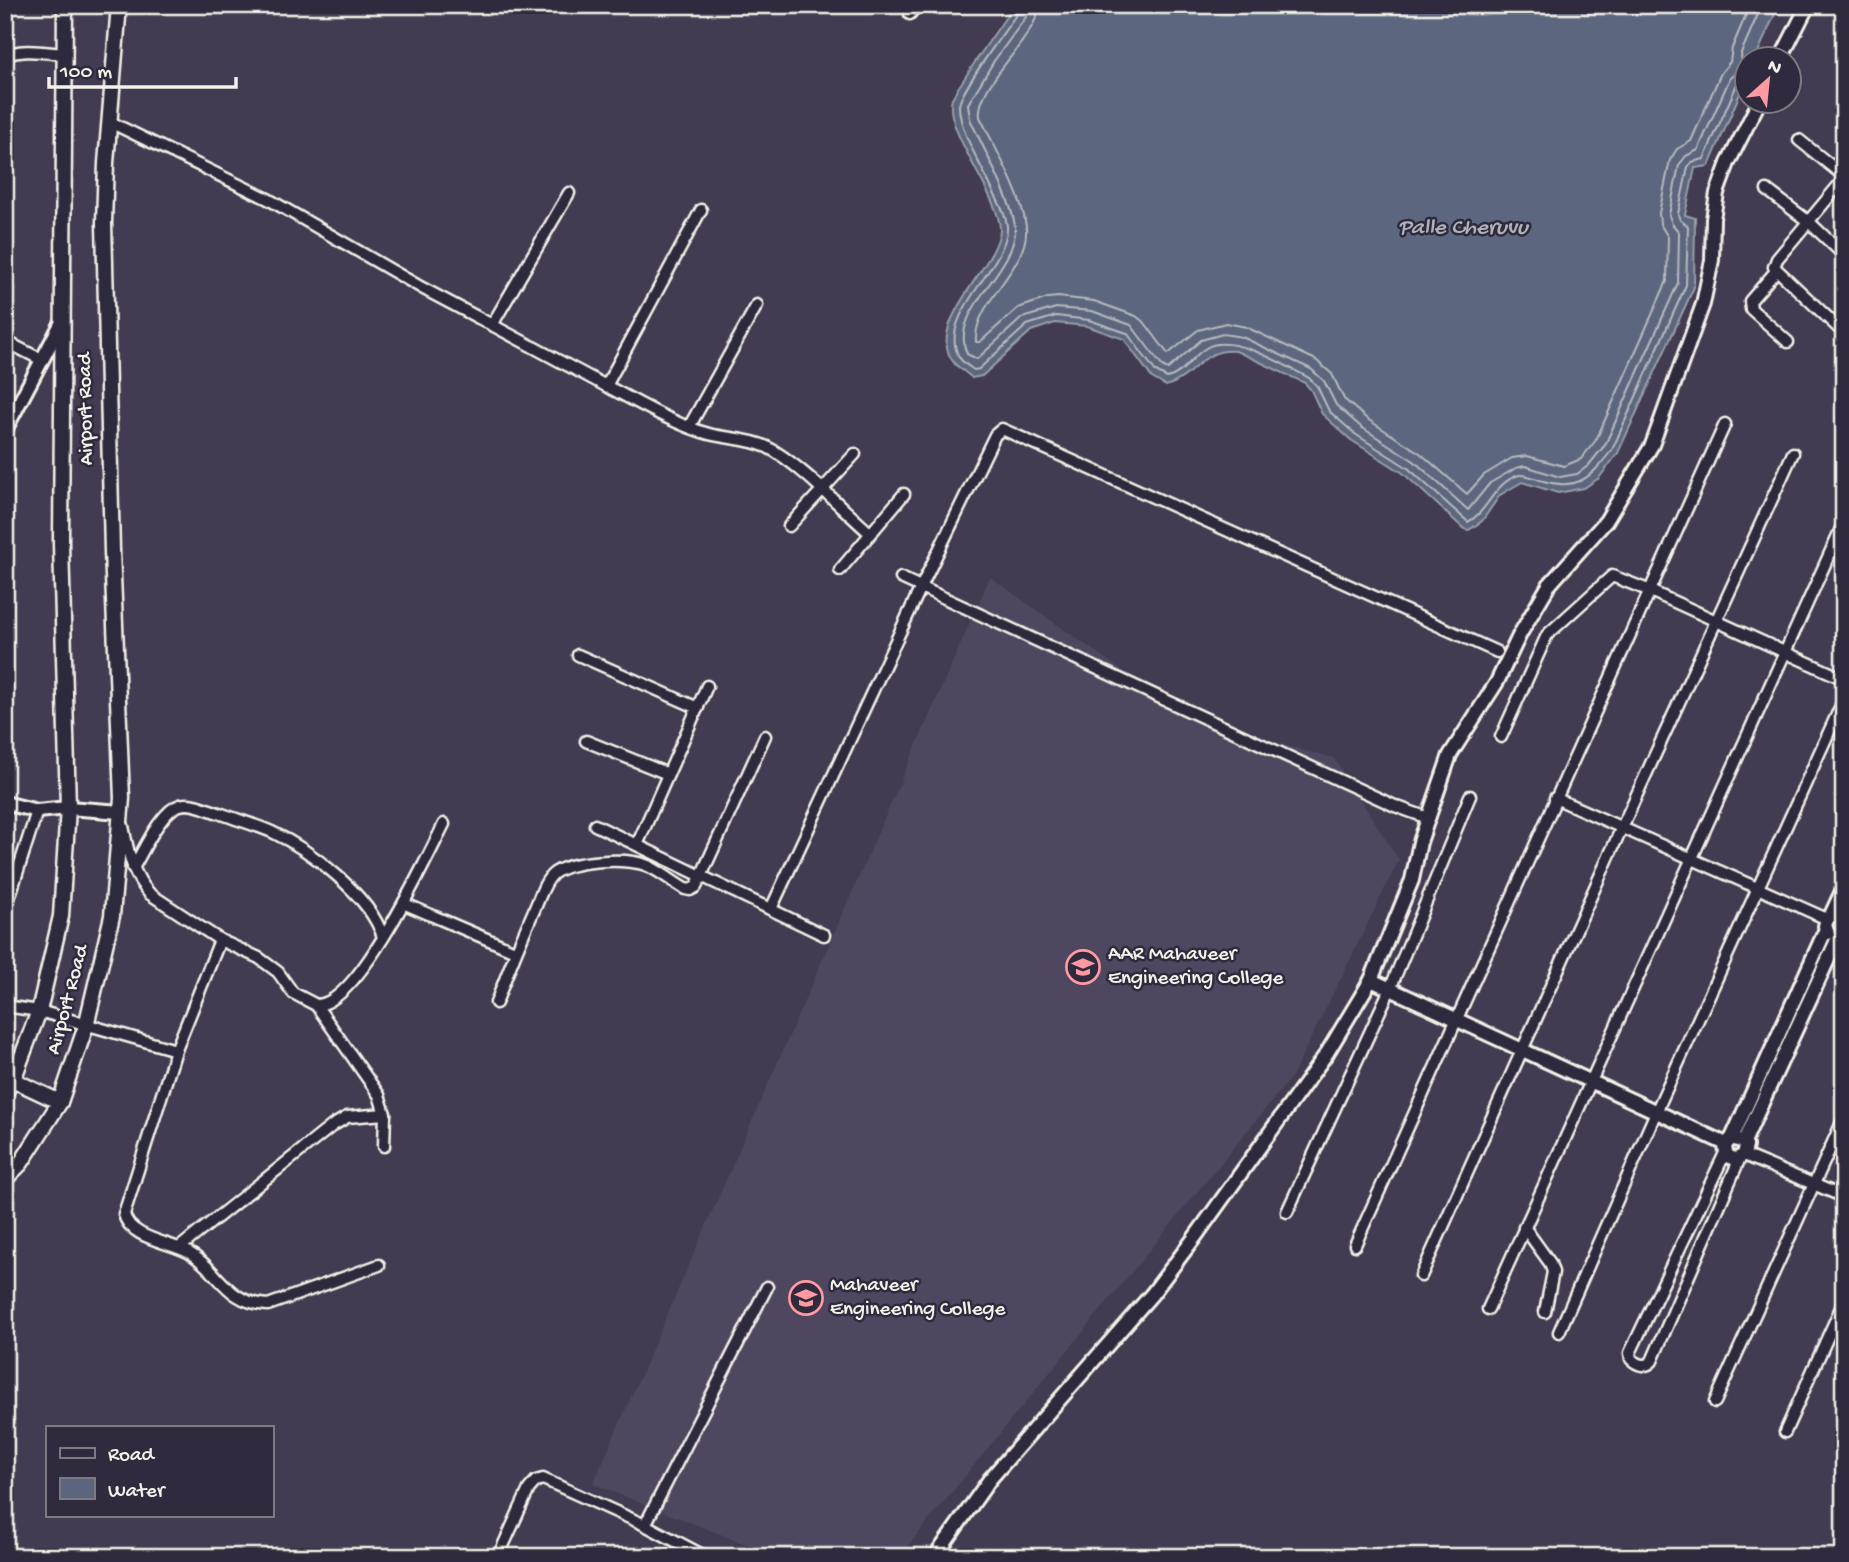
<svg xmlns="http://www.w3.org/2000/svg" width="1849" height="1562" font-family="'Gochi Hand',sans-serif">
<rect width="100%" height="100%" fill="#423b51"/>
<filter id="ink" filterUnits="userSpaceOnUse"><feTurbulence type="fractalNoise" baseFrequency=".0143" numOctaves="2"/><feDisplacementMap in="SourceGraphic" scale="14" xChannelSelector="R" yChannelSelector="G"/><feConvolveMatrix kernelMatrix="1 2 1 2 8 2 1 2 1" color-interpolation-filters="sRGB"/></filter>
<g filter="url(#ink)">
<path fill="#50475f" d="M990 577 1196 723 1334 758 1399 860 1293 1075 899 1557H778L593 1484Z"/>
<path fill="#5b667e" stroke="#989ea8" stroke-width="2" d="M1014 5H1779L1755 59 1748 60 1747 77 1709 166 1695 168 1685 215 1695 218 1694 287 1618 453 1599 478 1584 488 1558 493 1522 482 1500 495 1482 521 1469 530 1464 529 1403 473 1351 440 1322 414 1311 390 1305 383 1236 351C1201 347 1196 377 1166 386L1152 378 1124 339 1087 326 1055 323 1031 331 982 376 972 378C967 373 960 369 955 364 921 326 999 265 1000 229 1000 197 942 128 952 99 955 91 962 83 966 76 981 52 998 29 1014 5Z"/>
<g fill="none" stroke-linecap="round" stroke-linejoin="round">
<g stroke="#b7b9be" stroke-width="2">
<path d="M1020 5 1018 12C1008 27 959 92 959 106 959 130 980 163 990 185 996 198 1008 216 1007 230 1004 269 939 315 958 355 961 362 968 366 974 370L979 369 1027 325 1056 316 1089 320 1127 333 1156 372 1167 378C1184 374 1191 357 1206 348 1231 332 1286 366 1309 378L1317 386 1329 411 1355 434 1408 468 1468 522C1489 511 1493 483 1519 475 1526 474 1534 478 1540 480 1578 492 1590 478 1612 450L1686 285 1688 226 1680 220 1678 214 1688 167 1692 162 1704 159 1738 82 1742 78 1748 77"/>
<path d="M1028 5 1026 17 994 61 968 104 970 119C981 144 1014 204 1015 228 1017 270 948 311 967 354L977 359 1022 318 1056 308 1092 311 1131 325 1162 366 1168 369 1201 340 1223 334 1242 337 1311 369 1324 381 1336 405 1361 427 1414 461 1468 510 1490 483 1516 468 1525 466 1560 477 1577 474 1588 466 1605 445 1678 283 1679 232 1672 224 1669 215 1679 165 1686 156 1698 150 1730 78 1742 68 1741 53 1762 5"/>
<path d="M1039 5C1038 38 975 85 980 117 994 146 1022 194 1026 226 1030 269 973 301 976 342H980L1018 308 1048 298 1058 297 1094 301 1136 316 1145 323 1168 354 1198 330 1226 323 1246 327 1316 360 1332 374 1344 399 1367 419 1420 453 1467 494 1484 475 1512 458 1527 456 1564 466 1581 459 1596 440 1667 281 1668 237 1660 224 1659 213 1670 160 1677 149 1691 141 1721 73 1730 62 1732 48 1750 5"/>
</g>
<g stroke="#f4f1e8" stroke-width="15">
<g id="minor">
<path d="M910 14 917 5"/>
<path d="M5 57C18 47 48 53 64 54"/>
<path d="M110 122 268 199 422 288 492 325 569 193"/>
<path d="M1799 140 1844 176"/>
<path d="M1844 179 1777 259 1774 267 1844 333"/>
<path d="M1767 190 1809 222 1844 255"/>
<path d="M1776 271 1750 301 1751 309 1788 342"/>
<path d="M492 325 606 386 701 210"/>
<path d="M5 341 42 360"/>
<path d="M606 386C636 401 677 426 709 434 728 439 748 438 767 447 799 463 842 509 871 534"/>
<path d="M689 427 757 305"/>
<path d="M789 526 855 454"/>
<path d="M840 570 904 494"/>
<path d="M901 578 1395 806 1428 818"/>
<path d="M578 655 698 708"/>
<path d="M1501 737 1547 635 1612 576 1648 590 1844 679"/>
<path d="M586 741 668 774"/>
<path d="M1555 798 1827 919"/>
<path d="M595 825 824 935"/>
<path d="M123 826C128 851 132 875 150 894L220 940 259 958 278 972 293 993 316 1005 379 1095 385 1114 384 1146"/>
<path d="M637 845 707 686"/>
<path d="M133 868C143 852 161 810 180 805 193 801 210 811 222 814 238 820 256 825 272 832 311 850 370 896 383 937"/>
<path d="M405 904 515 951"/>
<path d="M771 909 921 587 995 435 1002 429 1497 652"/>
<path d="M5 911 37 811"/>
<path d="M220 940 176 1050 124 1214C129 1238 169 1242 188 1252 220 1270 225 1303 268 1305L379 1265"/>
<path d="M496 1003C508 971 521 939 535 908 540 897 544 882 553 874 569 860 629 857 648 866 661 872 673 882 685 889L690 890 696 887 765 736"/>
<path d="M316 1005C358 1006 426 860 444 824"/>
<path d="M5 1006 39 1011 176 1050"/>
<path d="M1725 1153 1630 1353 1631 1359C1637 1365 1646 1368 1652 1361L1740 1158"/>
<path d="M1744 1155 1844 1197"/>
<path d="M1287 1212 1390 989 1470 796"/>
<path d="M1524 1227 1550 1263 1553 1272 1545 1312"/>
<path d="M1355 1245 1725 424"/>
<path d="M179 1248 332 1126 347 1117 385 1114"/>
<path d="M1421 1276 1622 827 1793 453"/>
<path d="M1488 1309 1844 522"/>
<path d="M1559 1332 1656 1112 1844 699"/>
<path d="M1715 1402 1844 1118"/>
<path d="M1785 1432 1844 1301"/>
<path d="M498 1557 529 1489 536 1481 543 1479 645 1525"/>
<path d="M706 1557 645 1525 767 1287"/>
</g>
</g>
<g stroke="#f4f1e8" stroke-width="18">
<g id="tertiary">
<path d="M1780 60 1808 5"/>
<path d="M5 430 61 324"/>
<path d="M5 803 37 811 68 808 121 812"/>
<path d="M1831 915 1844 887"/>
<path d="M1828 933 1825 926C1827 915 1835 912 1844 915"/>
<path d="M1371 980 1726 1144"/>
<path d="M1732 1138 1826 929"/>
<path d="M1744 1142 1732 1138 1726 1144C1724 1152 1727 1158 1736 1159L1744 1155 1746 1146 1744 1142 1838 938"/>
<path d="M935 1557 990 1479 1152 1294 1195 1237 1327 1053 1371 980 1412 880 1420 842 1450 755 1497 682 1520 634 1549 585 1606 521 1652 445 1703 304 1712 260 1713 219 1717 193 1728 163 1759 102"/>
</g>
</g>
<g stroke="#f4f1e8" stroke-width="19">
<g id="secondary">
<path d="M13 1080 60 1102"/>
<path d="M5 1092 13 1080 39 1011 61 916 68 808 61 543 65 5"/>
<path d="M5 1179 21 1163 60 1102 86 1026 112 916 122 798 112 551 104 223 106 163 119 5"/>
</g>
</g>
<use href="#minor" stroke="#2f2a3d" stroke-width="10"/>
<use href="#tertiary" stroke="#2f2a3d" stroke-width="12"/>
<use href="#secondary" stroke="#2f2a3d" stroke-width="14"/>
</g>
</g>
<defs>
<g id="university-ring" transform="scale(1.75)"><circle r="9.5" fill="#2f2a3d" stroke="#ff9aa2" stroke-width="1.5"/><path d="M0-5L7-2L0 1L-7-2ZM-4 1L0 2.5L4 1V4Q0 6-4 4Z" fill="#ff9aa2"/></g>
</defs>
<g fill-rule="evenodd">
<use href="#university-ring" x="1083" y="967"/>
<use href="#university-ring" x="806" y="1298"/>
</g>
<g text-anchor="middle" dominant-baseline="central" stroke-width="5" stroke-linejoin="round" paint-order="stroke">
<g font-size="21" fill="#f4f1e8" stroke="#2f2a3d">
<text transform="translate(87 409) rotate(-91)">Airport Road</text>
<text transform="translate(69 1000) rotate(-75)">Airport Road</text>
</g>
<g font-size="21" fill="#f4f1e8" stroke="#2f2a3d" text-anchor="start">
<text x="1108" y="955">AAR Mahaveer<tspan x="1108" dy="24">Engineering College</tspan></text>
<text x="830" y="1286">Mahaveer<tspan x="830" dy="24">Engineering College</tspan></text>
</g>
<g font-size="23" font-style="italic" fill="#afb2b8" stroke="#2f2a3d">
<text x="1463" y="228">Palle Cheruvu</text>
</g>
</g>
<rect width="1849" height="1562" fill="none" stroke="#2f2a3d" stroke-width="28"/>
<rect x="14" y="14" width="1821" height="1534" fill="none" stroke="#f4f1e8" stroke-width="2.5" filter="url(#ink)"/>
<rect x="46" y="1426" width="228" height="91" fill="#2f2a3d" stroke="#7e7a81" stroke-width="2"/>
<rect x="60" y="1448" width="35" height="10" fill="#2f2a3d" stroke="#7e7a81" stroke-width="2"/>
<text x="108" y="1460" font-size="21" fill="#f4f1e8">Road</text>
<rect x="60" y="1478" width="35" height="21" fill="#5b667e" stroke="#7e7a81" stroke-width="2"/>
<text x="108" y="1496" font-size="21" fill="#f4f1e8">Water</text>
<g transform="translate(1768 80) rotate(27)"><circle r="33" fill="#2f2a3d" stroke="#7e7a81" stroke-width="2"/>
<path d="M0-5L12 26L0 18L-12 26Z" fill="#ff9aa2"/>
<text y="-10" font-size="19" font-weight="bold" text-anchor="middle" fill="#f4f1e8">N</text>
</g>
<path d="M49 77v10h187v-10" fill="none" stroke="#f4f1e8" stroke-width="3.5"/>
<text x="60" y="77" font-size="21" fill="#f4f1e8" stroke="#2f2a3d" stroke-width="5" paint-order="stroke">100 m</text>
</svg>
